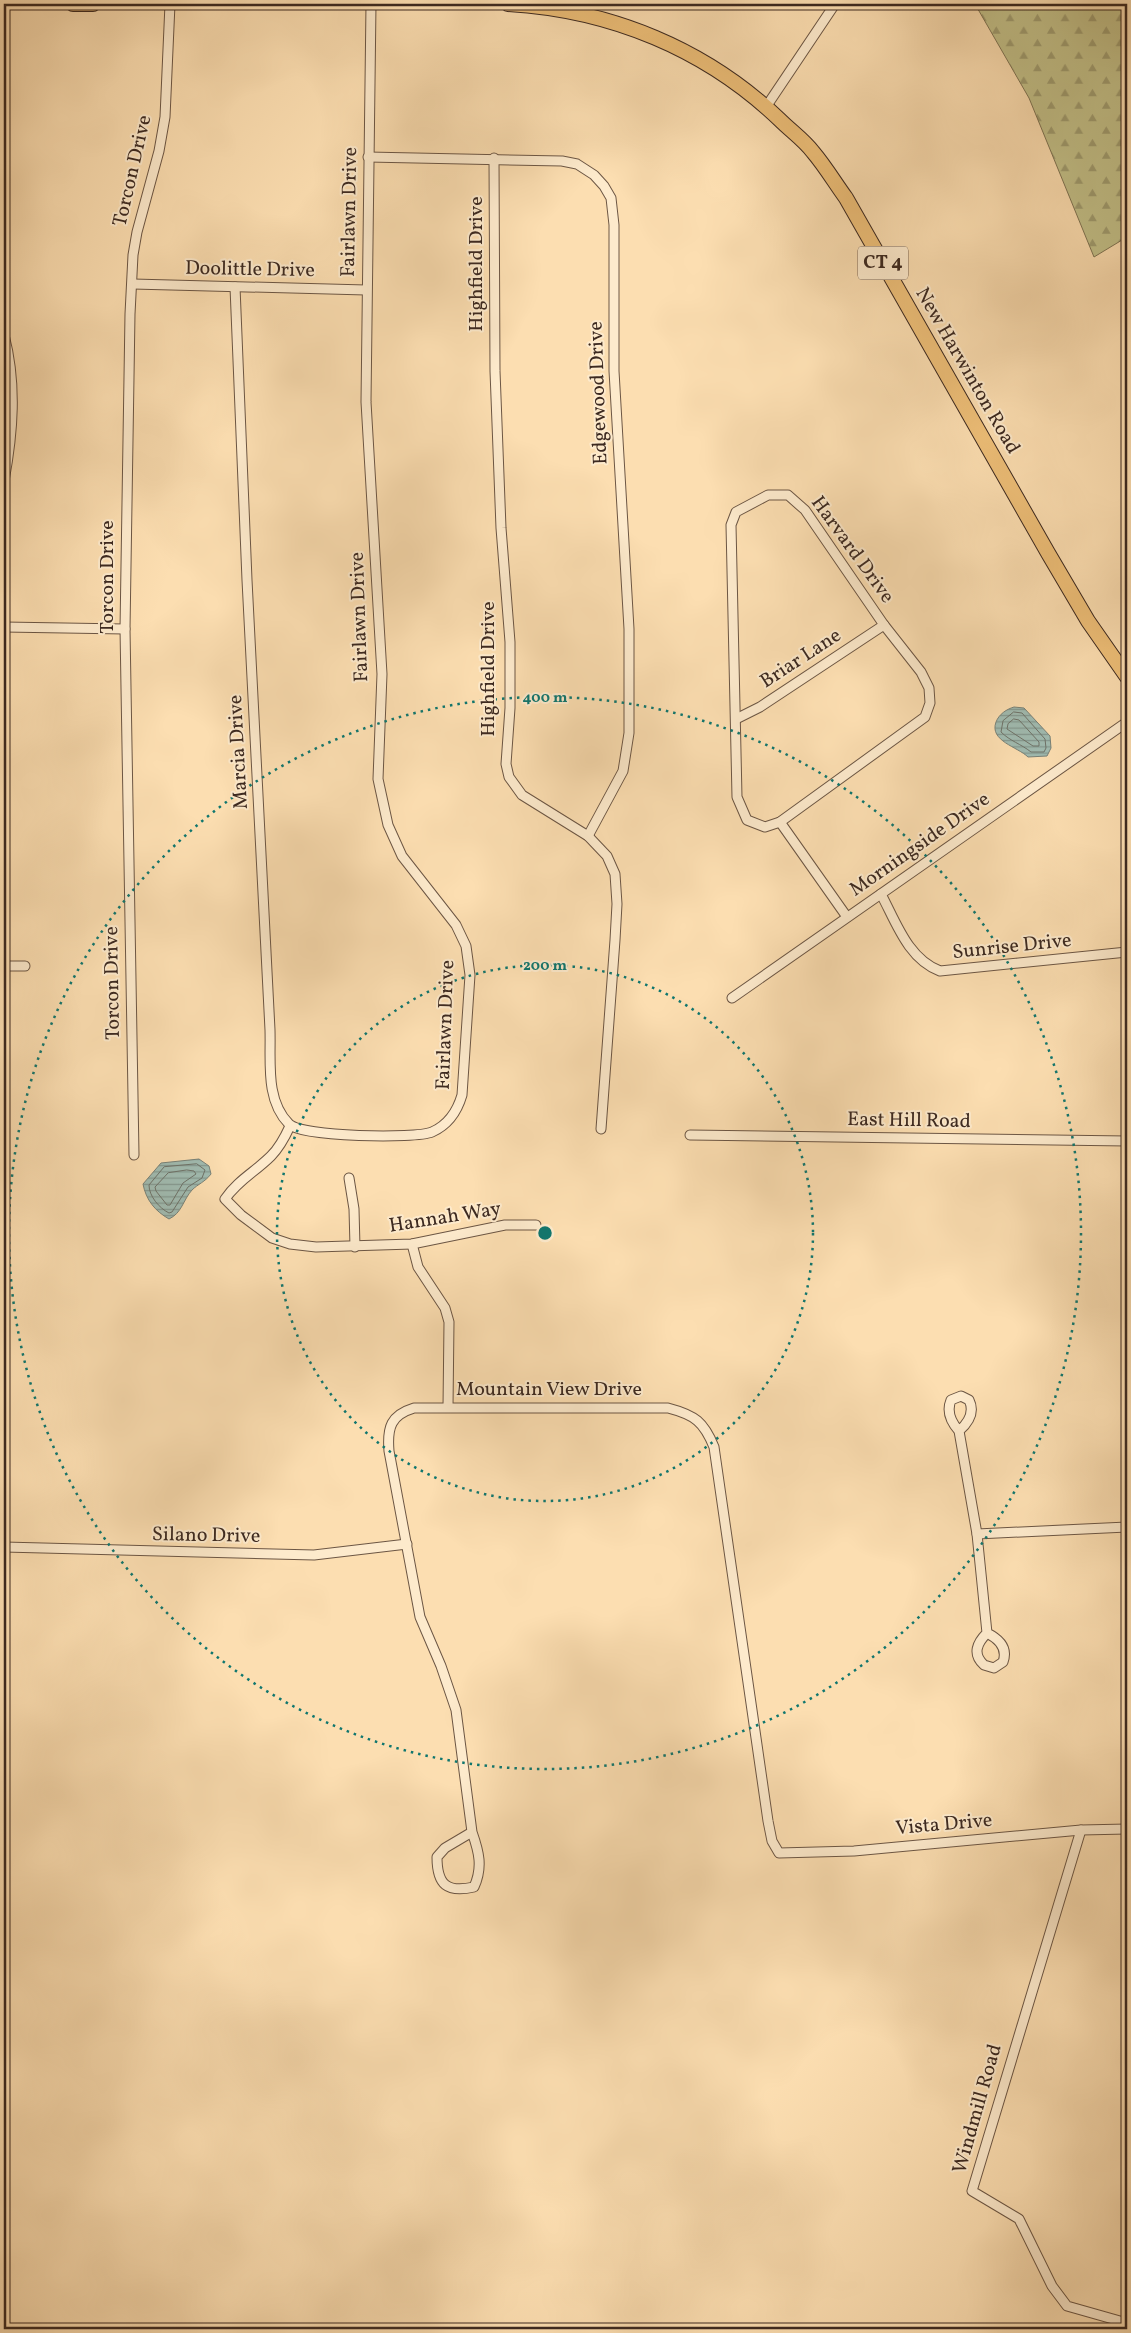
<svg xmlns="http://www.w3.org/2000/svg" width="1131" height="2333" font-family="Vollkorn,serif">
<defs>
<pattern id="forest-firs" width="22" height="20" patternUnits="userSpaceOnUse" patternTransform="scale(1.25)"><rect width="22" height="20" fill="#c2c089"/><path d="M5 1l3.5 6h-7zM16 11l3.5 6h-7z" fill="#9f9c70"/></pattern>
<pattern id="water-rules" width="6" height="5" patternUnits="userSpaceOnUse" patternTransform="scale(1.25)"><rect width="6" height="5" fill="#a0bbb1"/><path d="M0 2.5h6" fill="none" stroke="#849890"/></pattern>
</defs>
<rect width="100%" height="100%" fill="#fcdeb1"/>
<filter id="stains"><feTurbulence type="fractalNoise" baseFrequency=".004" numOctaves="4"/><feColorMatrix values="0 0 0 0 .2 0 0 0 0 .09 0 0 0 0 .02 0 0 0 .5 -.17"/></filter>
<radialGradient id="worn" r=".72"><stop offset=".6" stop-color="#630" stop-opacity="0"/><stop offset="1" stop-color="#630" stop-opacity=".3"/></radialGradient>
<path fill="url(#forest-firs)" stroke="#7f7454" d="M975 4H1124L1127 24V237L1094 257 1029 98Z"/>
<g fill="url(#water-rules)" stroke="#788177">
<path d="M1014 707 1024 708 1050 736 1051 748 1047 756 1028 757C1018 747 989 741 996 722 999 714 1007 709 1014 707Z"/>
<path d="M199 1159 209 1166 211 1174C205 1182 198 1184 192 1190 183 1200 182 1213 169 1219 155 1211 146 1200 143 1184L161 1163Z"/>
</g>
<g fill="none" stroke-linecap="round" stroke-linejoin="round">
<g stroke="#6e7268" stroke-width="1">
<path d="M1014 712 1022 713 1045 739 1046 748 1044 752H1031C1021 744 1010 741 1001 732L1003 721Z"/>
<path d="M1014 719 1019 720 1039 742V746H1033L1007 729 1008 724Z"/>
<path d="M197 1164 205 1170 202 1178 188 1187 172 1212 169 1213C159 1208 149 1196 149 1185L164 1167Z"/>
<path d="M187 1170 194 1171 196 1174 183 1183 170 1205H167L156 1191 155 1187 168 1173Z"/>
</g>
<g stroke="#6c5644" stroke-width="11">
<g id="street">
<path d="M766 107 835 4"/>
<path d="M368 157 562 161 577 164 594 175 604 186 611 198 614 225V371L629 629V733L623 771 588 836"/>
<path d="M494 158 495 371 501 528 510 642V708L506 764 509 777 522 795 588 836 607 856 615 874 617 904 615 940 601 1129"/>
<path d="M133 284 366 290"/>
<path d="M235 287 247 580 270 1030C271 1061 265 1100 289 1124 302 1137 415 1139 432 1132 448 1125 457 1112 462 1095L470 975 466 946 456 925 402 856 388 825 378 779 382 674 366 402 371 4"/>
<path d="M4 335C17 384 13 433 4 481"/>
<path d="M768 495H788L805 510 884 625 921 672 929 688 930 703 925 717 780 822 765 827 747 820 737 797 731 525 736 512Z"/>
<path d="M4 627 125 629"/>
<path d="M736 719 760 707 884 625"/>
<path d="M780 822 847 917"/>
<path d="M881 894C896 922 908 959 940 971L1127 952"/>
<path d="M4 966H25"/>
<path d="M732 998 1127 722"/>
<path d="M290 1126C285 1137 280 1147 271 1156 255 1172 238 1180 225 1199L241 1215 272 1238 290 1244 316 1247 412 1244 505 1225H536"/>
<path d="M690 1135 1127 1141"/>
<path d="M134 1155 125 629 130 314 133 255 137 232 159 151 165 117 170 4"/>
<path d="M349 1178 354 1209 355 1247"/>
<path d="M412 1244 418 1267 445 1308 449 1322 448 1407"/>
<path d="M959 1431C968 1423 975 1412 969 1400L961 1396 951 1400C946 1412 951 1422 959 1431L977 1534 987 1633C977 1643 972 1654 984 1665L994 1668 1003 1662C1008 1648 999 1639 987 1633"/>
<path d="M977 1534 1127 1527"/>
<path d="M4 1547 314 1555 407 1544"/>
<path d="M1081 1830 972 2191 1019 2219 1052 2286 1067 2306 1127 2323"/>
<path d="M472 1832 445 1848 437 1857C437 1885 447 1893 474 1887 483 1867 479 1852 472 1832L456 1710 441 1666 420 1617 389 1451C387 1427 391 1415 414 1408H668C695 1415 704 1422 714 1447L768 1821 772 1841 779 1853 854 1851 1081 1830 1127 1829"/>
</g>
</g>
<g stroke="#3c2920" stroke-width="16">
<g id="primary">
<path d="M73 4H93"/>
<path d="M508 4C611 10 706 49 780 120 791 131 804 140 813 152 825 166 835 183 846 198L1048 553 1088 621 1127 677"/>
</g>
</g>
<use href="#street" stroke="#fdeacc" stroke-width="9"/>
<use href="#primary" stroke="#eebf78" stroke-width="14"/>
</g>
<g fill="none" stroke="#0f766e" stroke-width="2.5" stroke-dasharray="2.5 5">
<circle cx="545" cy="1233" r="268"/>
<circle cx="545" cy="1233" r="536"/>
</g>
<g text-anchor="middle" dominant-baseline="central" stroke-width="4" stroke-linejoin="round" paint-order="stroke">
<rect fill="#fdeacc" stroke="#766354" stroke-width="1" x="858" y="246.5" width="50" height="33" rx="4"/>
<g font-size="19" font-weight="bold" fill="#3c2920">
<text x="883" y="263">CT 4</text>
</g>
<g font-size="20" fill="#3c2920" stroke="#fdeacc">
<text transform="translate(133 171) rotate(-77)">Torcon Drive</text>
<text transform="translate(350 212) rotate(-89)">Fairlawn Drive</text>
<text transform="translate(477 264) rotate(-90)">Highfield Drive</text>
<text transform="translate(250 270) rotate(1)">Doolittle Drive</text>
<text transform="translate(967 371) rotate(60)">New Harwinton Road</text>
<text transform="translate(599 393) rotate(-92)">Edgewood Drive</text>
<text transform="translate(852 550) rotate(54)">Harvard Drive</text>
<text transform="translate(108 577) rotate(-90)">Torcon Drive</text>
<text transform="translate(360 617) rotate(-92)">Fairlawn Drive</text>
<text transform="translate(801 659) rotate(-33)">Briar Lane</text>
<text transform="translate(489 669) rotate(-90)">Highfield Drive</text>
<text transform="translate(239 752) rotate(-93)">Marcia Drive</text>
<text transform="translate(920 845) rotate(-35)">Morningside Drive</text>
<text transform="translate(1012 947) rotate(-6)">Sunrise Drive</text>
<text transform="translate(113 983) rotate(-91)">Torcon Drive</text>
<text transform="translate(446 1025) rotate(-88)">Fairlawn Drive</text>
<text transform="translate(909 1121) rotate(1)">East Hill Road</text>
<text transform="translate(445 1218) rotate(-9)">Hannah Way</text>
<text x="549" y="1390">Mountain View Drive</text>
<text transform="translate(206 1536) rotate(1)">Silano Drive</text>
<text transform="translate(944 1825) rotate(-5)">Vista Drive</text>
<text transform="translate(978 2109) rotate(-74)">Windmill Road</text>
</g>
</g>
<circle cx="545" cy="1233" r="8" fill="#0f766e" stroke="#fdeacc" stroke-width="2.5"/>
<g font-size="15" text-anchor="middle" font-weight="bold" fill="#0f766e" stroke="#fdeacc" stroke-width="4" stroke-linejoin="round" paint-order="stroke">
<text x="545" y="702">400 m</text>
<text x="545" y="970">200 m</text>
</g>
<rect width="1131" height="2333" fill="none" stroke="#fcdeb1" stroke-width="20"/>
<rect x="5" y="5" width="1121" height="2323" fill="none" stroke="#3c2920" stroke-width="2.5"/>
<rect x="10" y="10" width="1111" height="2313" fill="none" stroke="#3c2920"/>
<rect width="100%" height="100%" filter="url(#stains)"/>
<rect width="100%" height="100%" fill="url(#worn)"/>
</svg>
